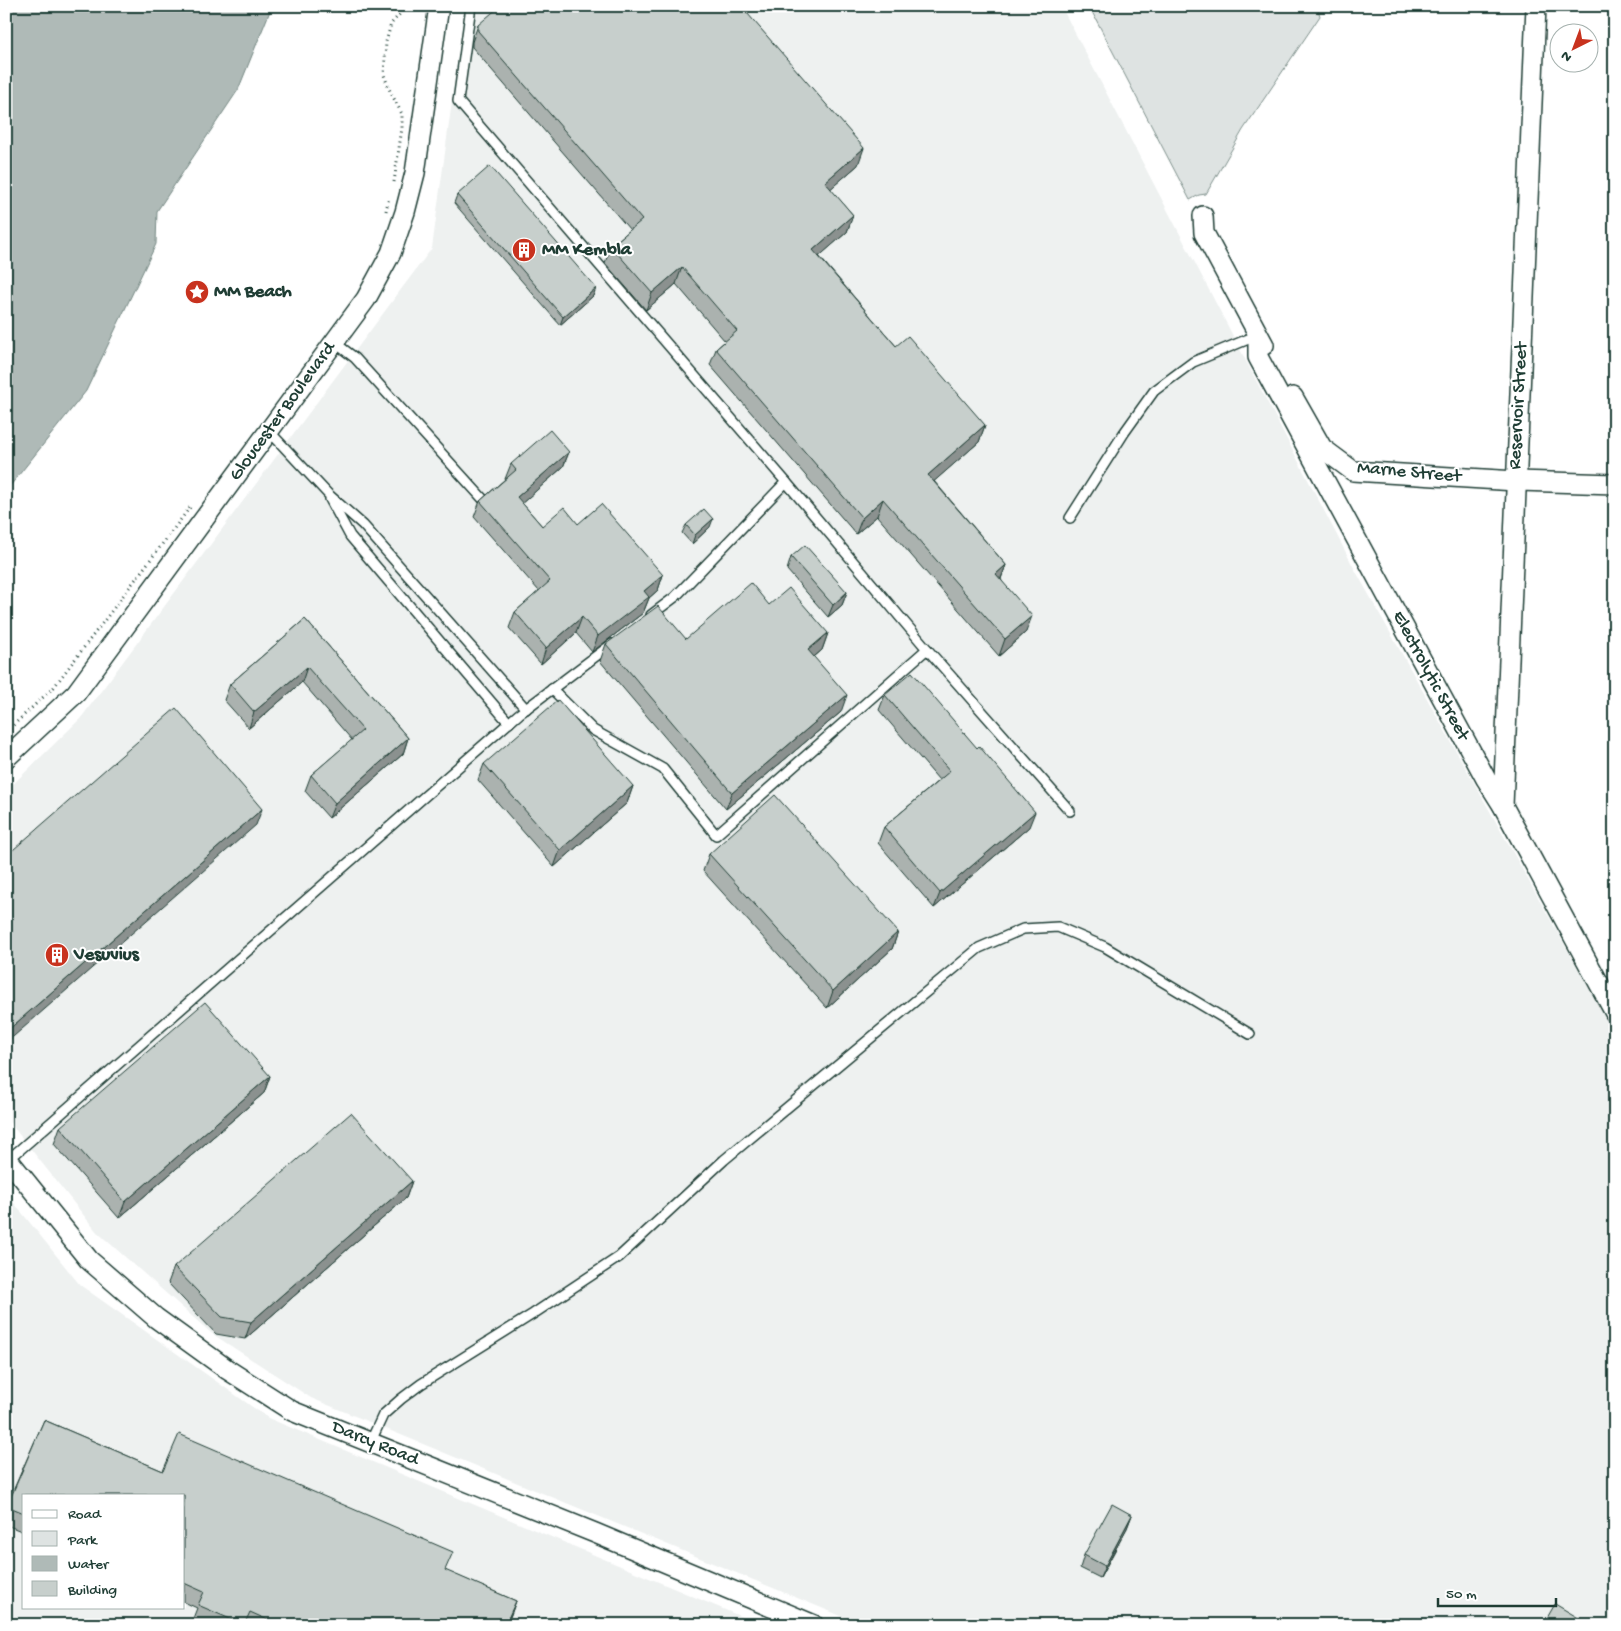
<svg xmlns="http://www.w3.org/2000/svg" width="1621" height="1631" font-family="'Gochi Hand',sans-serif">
<rect width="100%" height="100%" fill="#fff"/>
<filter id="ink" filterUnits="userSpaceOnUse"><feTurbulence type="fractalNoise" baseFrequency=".02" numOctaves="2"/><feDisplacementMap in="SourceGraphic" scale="10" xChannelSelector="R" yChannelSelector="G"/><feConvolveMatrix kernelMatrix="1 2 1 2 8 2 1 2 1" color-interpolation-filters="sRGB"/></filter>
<g filter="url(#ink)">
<g fill="#eef1f0" fill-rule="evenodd">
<path d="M465 6H1061L1354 568 1615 1035V1625H863L311 1398 211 1333 97 1232 6 1118V791L81 718 432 248Z"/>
<path d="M6 1193 80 1285 268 1418 761 1625H6ZM24 1495H184V1607H24Z"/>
</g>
<path fill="#dee3e2" stroke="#7e908b" d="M1089 6H1317L1320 16 1243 130 1206 194 1199 195 1190 200Z"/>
<path fill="#afbab7" stroke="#758883" d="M6 6H272L238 90 157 211 156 244 86 391 6 491Z"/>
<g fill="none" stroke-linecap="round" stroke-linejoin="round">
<g stroke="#1f3d34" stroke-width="12">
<g id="service">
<path d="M471 6 458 101 786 482 927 649 1070 811"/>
<path d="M334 342 355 358 483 499"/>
<path d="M269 431 328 494 363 525 526 709"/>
<path d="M330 499 350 536 509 723"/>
<path d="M1070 518 1124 433 1154 391 1193 362 1258 335"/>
<path d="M651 615 675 597 786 482"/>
<path d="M552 689 593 730 663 769 716 835 927 649"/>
<path d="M8 1160 519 714 612 644"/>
<path d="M370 1443 383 1415 401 1399 421 1384 533 1314 619 1257 724 1160 979 948 1023 929 1058 927 1105 947 1250 1034"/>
</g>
</g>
<g stroke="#1f3d34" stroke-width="22">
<g id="minor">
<path d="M1203 216 1204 233 1264 345"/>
<path d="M1258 335V357L1486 779 1503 806 1615 1013"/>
<path d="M1293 397 1322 448 1353 471 1516 481 1615 484"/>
<path d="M6 758 76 693 366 299 391 253 405 212 415 173 439 6"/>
<path d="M1503 806 1536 6"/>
<path d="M6 1157 89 1260 156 1318 228 1370 292 1411 595 1533 814 1625"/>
</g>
</g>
<g stroke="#1f3d34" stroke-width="3" stroke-dasharray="1 4" stroke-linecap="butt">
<path d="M394 182 402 128V114L390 91 384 75 386 42 391 24 407 6"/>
<path d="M386 211 389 197"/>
<path d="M6 732 54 687 191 506"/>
</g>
<use href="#service" stroke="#fff" stroke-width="9"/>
<use href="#minor" stroke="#fff" stroke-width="19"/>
</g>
<g fill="#abb2af" stroke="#1f3d34">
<path d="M478 25 858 165 830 189 853 215 847 232 819 256 896 346 985 425 979 442 934 481 1006 565 1001 579 1026 632 999 656 877 516 856 534 710 365 716 349 725 341 676 284 646 310 605 263 611 246 630 230 472 47V42Z"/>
<path d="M457 195 596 288 593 296 560 325 454 203Z"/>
<path d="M569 452 563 467 522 503 542 526 578 524 663 575 658 590 649 598 643 613 592 652 576 633 541 664 509 628 515 612 539 591 474 517 480 501 505 479 511 464Z"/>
<path d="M686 525 710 527 692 544 682 533Z"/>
<path d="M791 557 847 592 842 605 828 617 787 570Z"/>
<path d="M769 605 828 633 822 650 814 657 841 712 726 809 600 661 606 644 686 639Z"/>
<path d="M305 619 408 738 403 754 329 818 305 791 311 775 352 740 302 682 249 728 224 700 230 684Z"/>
<path d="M885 695 977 748 1029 827 934 908 878 843 884 827 939 780 879 710Z"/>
<path d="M484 764 633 786 627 803 554 867 478 780Z"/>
<path d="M709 854 898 932 892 949 827 1008 703 871Z"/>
<path d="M270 1076 264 1093 119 1218 54 1144 60 1127Z"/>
<path d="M412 1181 406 1198 245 1339 216 1334 168 1283 174 1267Z"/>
<path d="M44 1420 163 1471 446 1571 516 1601 507 1625H200L192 1621 197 1608 184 1602V1495H24V1532L6 1525V1507Z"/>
<path d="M1132 1515 1127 1528 1100 1578 1080 1568 1084 1555Z"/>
</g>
<g fill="#8b918f" stroke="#1f3d34">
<path d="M864 148 858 165 819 199 825 182Z"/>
<path d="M853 215 847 232 807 267 813 250Z"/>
<path d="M682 267 676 284 646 310 652 293Z"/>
<path d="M596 288 593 296 560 325 563 317Z"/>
<path d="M985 425 979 442 922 492 928 475Z"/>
<path d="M569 452 563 467 511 513 517 497Z"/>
<path d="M883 499 877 516 856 534 862 518Z"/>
<path d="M713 519 710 527 692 544 695 535Z"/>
<path d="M1006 565 1000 581 996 574Z"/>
<path d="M663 575 658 590 649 598 643 613 592 652 598 636 644 591Z"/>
<path d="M847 592 842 605 828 617 833 605Z"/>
<path d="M1032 616 1026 632 999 656 1005 639Z"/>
<path d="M582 617 576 633 541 664 546 648Z"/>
<path d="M828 633 822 650 802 667 808 650Z"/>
<path d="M307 667 302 682 249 728 254 712Z"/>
<path d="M847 695 841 712 726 809 732 793Z"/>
<path d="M408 738 403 754 329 818 335 803Z"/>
<path d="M633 786 627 803 554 867 560 850Z"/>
<path d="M262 809 256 825 6 1043V1033L7 1031Z"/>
<path d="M1035 812 1029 827 934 908 940 893Z"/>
<path d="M898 932 892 949 827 1008 833 991Z"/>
<path d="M270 1076 264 1093 119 1218 125 1202Z"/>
<path d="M412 1181 406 1198 245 1339 251 1322Z"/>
<path d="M1132 1515 1127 1528 1100 1578 1105 1566Z"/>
<path d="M516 1601 507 1625H505Z"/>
</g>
<g fill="#c7cfcc" stroke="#1f3d34">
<path d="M500 6H741L864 148 825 182 853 215 813 250 896 346 908 336 985 425 928 475 1006 565 996 574 1032 616 1005 639 883 499 862 518 716 349 737 331 682 267 652 293 611 246 642 220 478 31V25Z"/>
<path d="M490 166 596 288 563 317 457 195Z"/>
<path d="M550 430 569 452 517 497 542 526 564 507 578 524 601 504 663 575 644 591 649 597 598 636 582 617 546 648 515 612 550 581 480 501 516 470 511 464Z"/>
<path d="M704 509 713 519 695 535 686 525Z"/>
<path d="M805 545 847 592 833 605 791 557Z"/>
<path d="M751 583 769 605 789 588 828 633 808 650 847 695 732 793 606 644 658 606 686 639Z"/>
<path d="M305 619 408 738 335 803 311 775 363 730 307 667 254 712 230 684Z"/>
<path d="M912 672 977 748 979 746 1035 812 940 893 884 827 950 771 885 695Z"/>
<path d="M558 700 633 786 560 850 484 764Z"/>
<path d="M176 708 262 809 7 1031 6 1030V856Z"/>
<path d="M775 795 898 932 833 991 709 854Z"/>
<path d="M205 1002 270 1076 125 1202 60 1127Z"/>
<path d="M351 1113 412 1181 251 1322 222 1317 174 1267Z"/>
<path d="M44 1420 163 1471 179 1434 453 1552 445 1570 516 1601 505 1625H279L250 1612 244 1625 198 1605 204 1592 184 1583V1495H24V1513L7 1506Z"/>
<path d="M1112 1504 1132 1515 1105 1566 1084 1555Z"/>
<path d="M1555 1604 1582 1620 1579 1625H1543Z"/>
</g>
</g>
<defs>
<g id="building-disc" transform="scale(1.25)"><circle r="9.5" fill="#c8321e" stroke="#fff"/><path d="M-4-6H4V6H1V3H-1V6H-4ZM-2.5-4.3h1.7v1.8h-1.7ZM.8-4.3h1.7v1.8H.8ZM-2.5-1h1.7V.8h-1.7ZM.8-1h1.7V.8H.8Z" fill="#fff"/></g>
<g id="sight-disc" transform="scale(1.25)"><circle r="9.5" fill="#c8321e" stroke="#fff"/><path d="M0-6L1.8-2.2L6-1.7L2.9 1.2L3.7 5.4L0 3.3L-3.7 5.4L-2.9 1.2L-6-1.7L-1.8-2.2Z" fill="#fff"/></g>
</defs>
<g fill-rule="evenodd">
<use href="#building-disc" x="524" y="250"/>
<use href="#sight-disc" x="197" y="292"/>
<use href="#building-disc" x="57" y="955"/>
</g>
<g text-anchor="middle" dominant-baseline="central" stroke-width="4" stroke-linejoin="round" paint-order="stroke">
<g font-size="19" font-weight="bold" fill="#1f3d34" stroke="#fff" text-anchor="start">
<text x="542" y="250">MM Kembla</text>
<text x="214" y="292">MM Beach</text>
<text x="74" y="955">Vesuvius</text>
</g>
<g font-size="19" fill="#1f3d34" stroke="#fff">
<text transform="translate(1519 406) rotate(-87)">Reservoir Street</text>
<text transform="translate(283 412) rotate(-54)">Gloucester Boulevard</text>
<text transform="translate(1409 473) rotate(5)">Marne Street</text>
<text transform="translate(1430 676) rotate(62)">Electrolytic Street</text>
<text transform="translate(375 1444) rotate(22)">Darcy Road</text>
</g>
</g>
<rect width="1621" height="1631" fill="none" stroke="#fff" stroke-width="25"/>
<rect x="12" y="12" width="1596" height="1606" fill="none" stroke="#1f3d34" stroke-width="2" filter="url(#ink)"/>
<rect x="22" y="1494" width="162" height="115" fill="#ffffff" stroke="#a5b1ae"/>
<rect x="32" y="1510" width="25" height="8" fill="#ffffff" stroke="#a5b1ae"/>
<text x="68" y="1518" font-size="15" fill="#1f3d34">Road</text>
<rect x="32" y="1531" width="25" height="15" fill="#dee3e2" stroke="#a5b1ae"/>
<text x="68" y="1544" font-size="15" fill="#1f3d34">Park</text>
<rect x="32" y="1556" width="25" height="15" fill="#afbab7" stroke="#a5b1ae"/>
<text x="68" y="1568" font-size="15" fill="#1f3d34">Water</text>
<rect x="32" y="1581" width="25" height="15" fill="#c7cfcc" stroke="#a5b1ae"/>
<text x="68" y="1594" font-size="15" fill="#1f3d34">Building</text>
<g transform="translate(1574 48) rotate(222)"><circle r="24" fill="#ffffff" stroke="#a5b1ae"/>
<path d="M0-4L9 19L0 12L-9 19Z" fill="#c8321e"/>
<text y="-8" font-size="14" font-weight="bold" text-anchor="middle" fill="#1f3d34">N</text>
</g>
<path d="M1438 1598v8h118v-8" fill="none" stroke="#1f3d34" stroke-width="2.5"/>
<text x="1446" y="1598" font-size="15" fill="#1f3d34" stroke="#ffffff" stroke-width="4" paint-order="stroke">50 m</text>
</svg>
